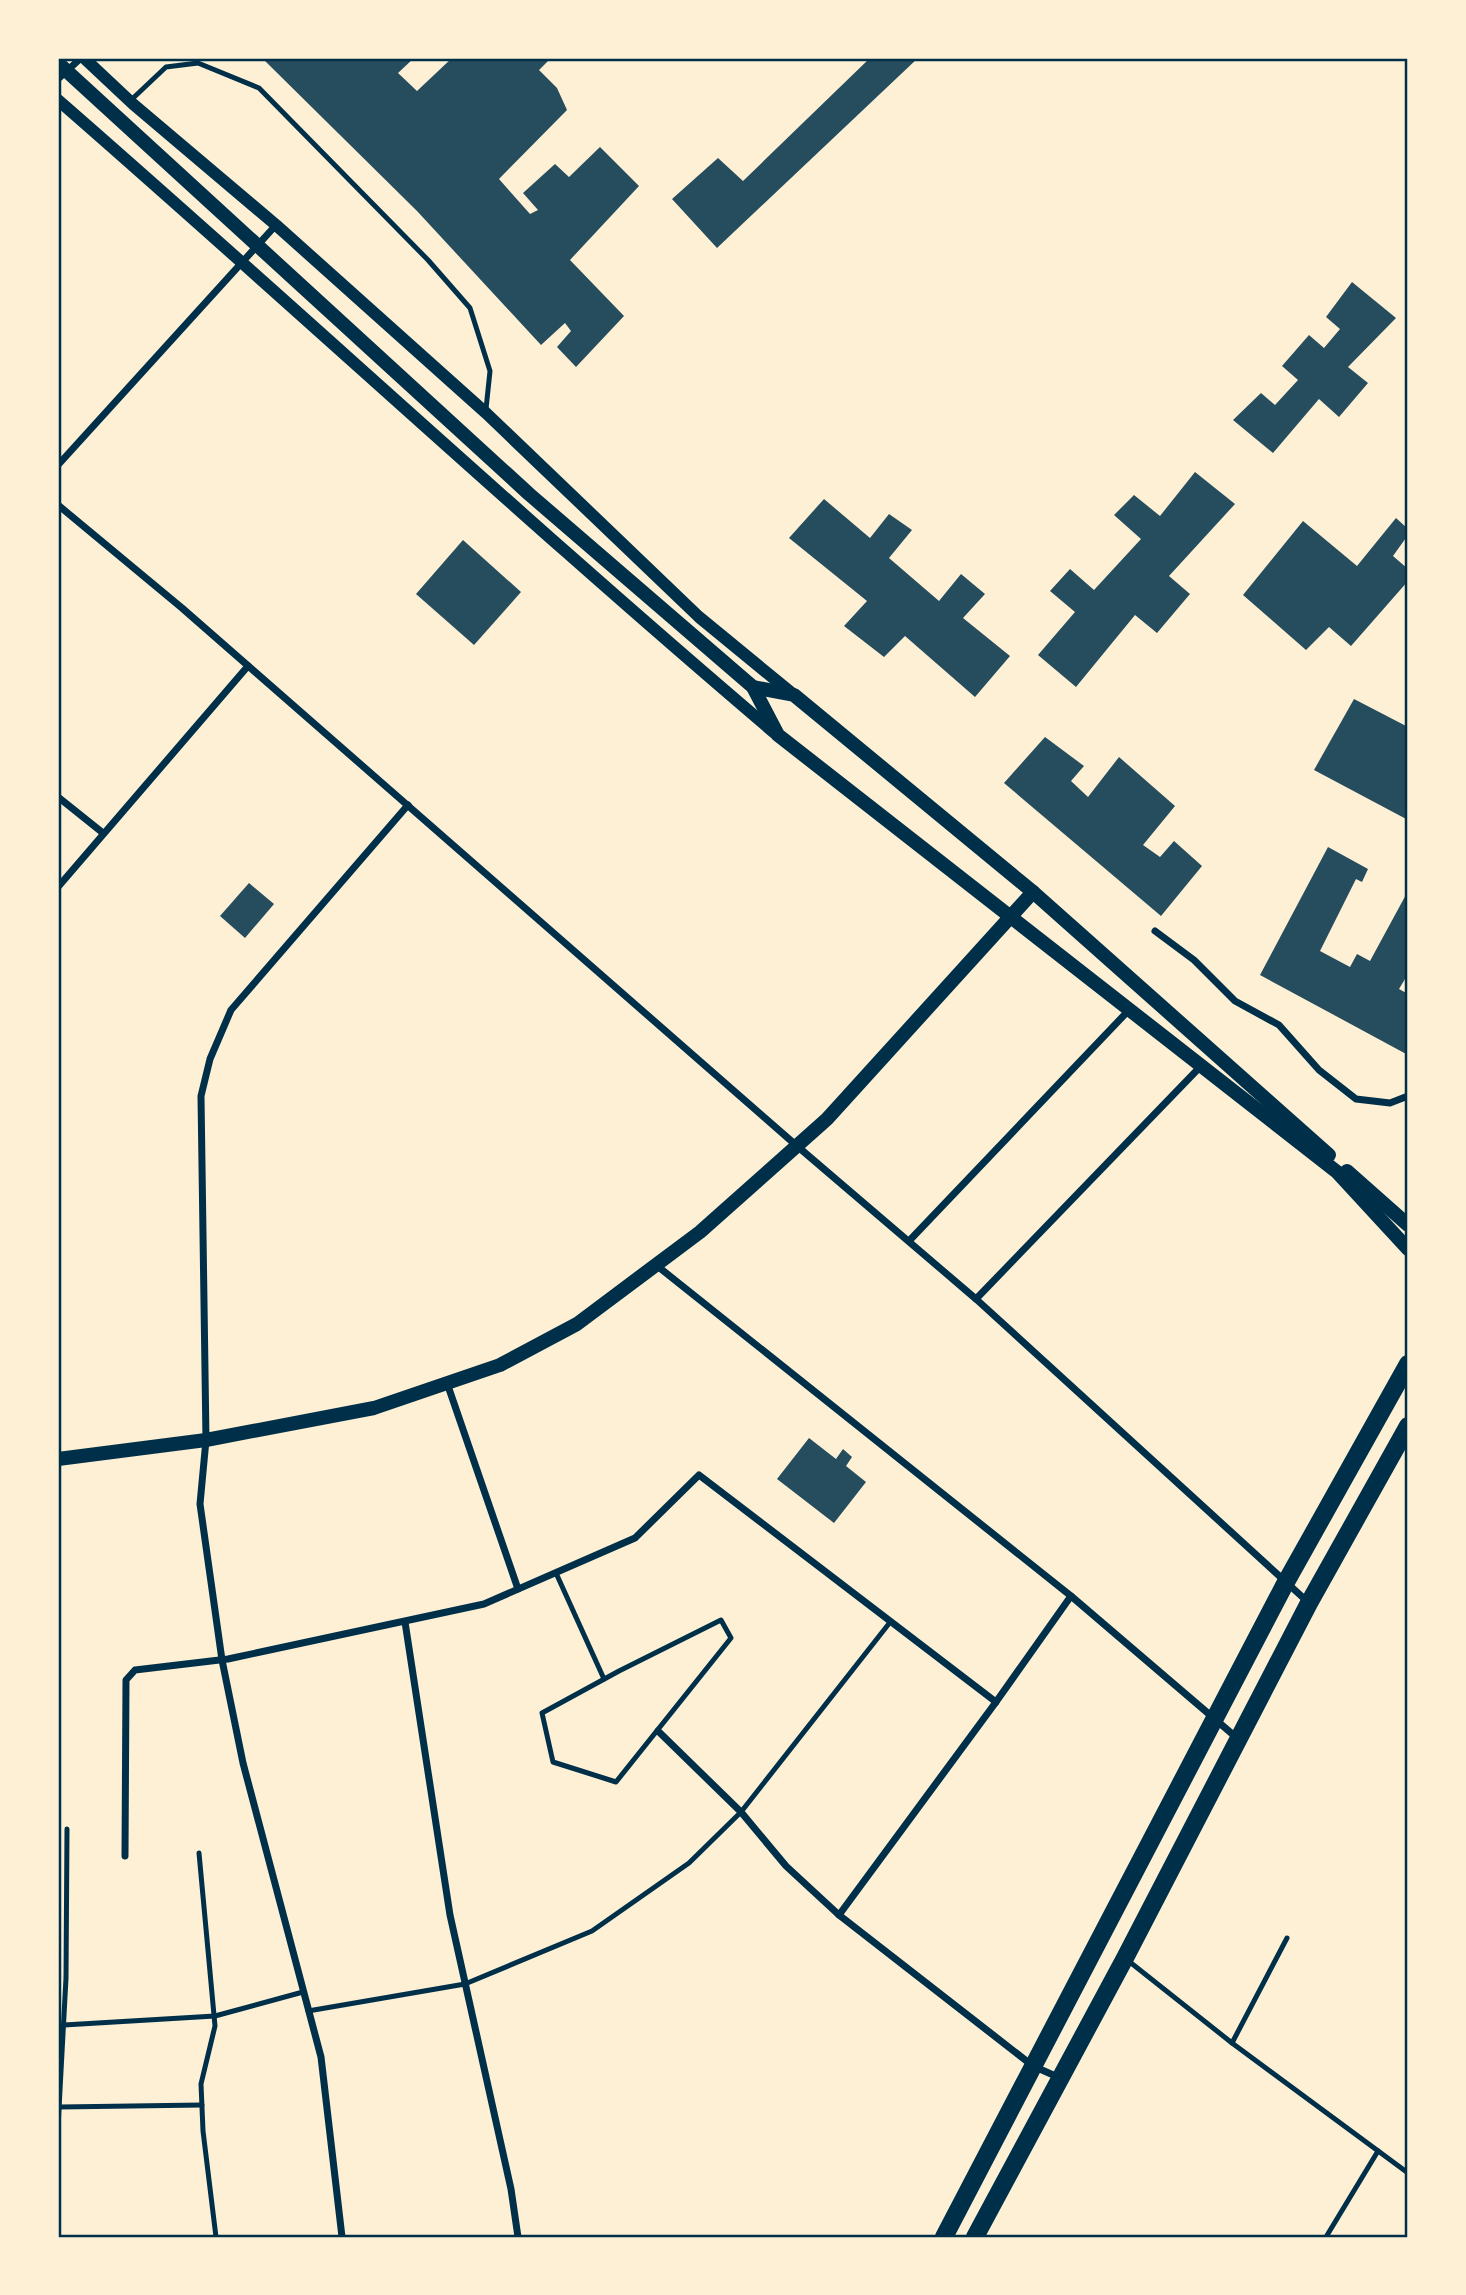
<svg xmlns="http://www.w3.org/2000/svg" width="1466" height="2295" font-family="'DejaVu Sans',sans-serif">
<rect width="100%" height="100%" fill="#fdf0d5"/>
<g fill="#264d5e">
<path d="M262 58H414L398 73 417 91 452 58H551L539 70 557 88 567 110 499 179 530 214 538 210 523 193 555 164 569 177 600 147 639 186 570 260 624 316 576 367 557 347 571 331 565 323 541 345 417 211Z"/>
<path d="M870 58H918L717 248 672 199 718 158 743 181Z"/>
<path d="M1352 282 1396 318 1348 367 1368 383 1339 417 1319 399 1273 453 1233 420 1261 393 1275 405 1298 380 1282 366 1309 335 1324 348 1340 329 1326 317Z"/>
<path d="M1195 472 1235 504 1169 576 1190 594 1157 633 1135 615 1076 687 1038 655 1075 612 1050 591 1070 569 1094 590 1141 539 1114 515 1134 495 1160 516Z"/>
<path d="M824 499 870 538 889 514 912 530 889 558 939 601 961 574 985 594 963 618 1010 656 975 697 905 636 884 657 844 626 867 601 789 538Z"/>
<path d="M1396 518 1408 529V535L1393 556 1408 569V581L1351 646 1329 627 1306 650 1243 595 1303 521 1357 566Z"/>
<path d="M463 540 521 592 474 645 416 594Z"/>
<path d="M1354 699 1408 727V820L1314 770Z"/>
<path d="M1045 737 1084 766 1071 781 1088 797 1119 757 1175 806 1143 845 1160 857 1174 841 1202 866 1161 916 1004 783Z"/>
<path d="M1328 847 1368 869 1362 882 1356 879 1320 951 1350 967 1357 954 1370 961 1408 891V974L1399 989 1408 994V1055L1260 975Z"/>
<path d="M249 883 274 904 245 938 220 916Z"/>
<path d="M809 1438 836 1459 843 1449 852 1457 846 1466 866 1482 834 1523 777 1479Z"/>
</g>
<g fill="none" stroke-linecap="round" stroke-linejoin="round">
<g stroke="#003049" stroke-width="5">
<path d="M130 101 166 67 198 63 259 88 428 260 470 308 490 371 486 409"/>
<path d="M556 1573 604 1679"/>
<path d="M721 1620 731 1638 616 1782 553 1762 542 1713 619 1671Z"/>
<path d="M199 1853 215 2026 201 2084 203 2131 216 2237"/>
<path d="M1126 1959 1232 2043 1408 2173"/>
<path d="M308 2011 465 1984 592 1931 689 1863 741 1812 891 1621"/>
<path d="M64 2025 215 2016 303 1992"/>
<path d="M1232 2043 1287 1938"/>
<path d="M60 2107 202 2105"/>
<path d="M58 2127 66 1978 67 1829"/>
<path d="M1326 2237 1378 2151"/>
</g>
<g stroke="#003049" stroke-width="7">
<path d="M58 79 81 58"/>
<path d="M58 465 276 225"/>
<path d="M58 505 182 608 797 1146 976 1299 1309 1603"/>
<path d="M58 797 103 833"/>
<path d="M58 887 248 666"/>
<path d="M1155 931 1194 960 1235 1001 1279 1025 1319 1070 1356 1099 1390 1103 1408 1096"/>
<path d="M909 1241 1129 1010"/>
<path d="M656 1265 1071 1596 1237 1738"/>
<path d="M976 1299 1201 1066"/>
<path d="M447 1383 518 1589"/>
<path d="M405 1622 450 1915 511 2189 518 2237"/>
<path d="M658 1731 741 1812 786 1866 839 1915 1033 2066 1060 2078"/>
<path d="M125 1856 126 1680 135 1670 228 1659 484 1604 635 1538 699 1475 996 1702"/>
<path d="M839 1915 996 1702 1071 1596"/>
<path d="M342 2237 321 2057 243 1763 222 1660 200 1504 206 1440 201 1096 210 1059 231 1010 408 805"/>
</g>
<g stroke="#003049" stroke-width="12">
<path d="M84 58 133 104 276 225 486 413 699 617 794 695"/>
<path d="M58 100C299 310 533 528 777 735"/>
</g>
<g stroke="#003049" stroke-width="14">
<path d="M58 63 529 494 753 687 778 735 1337 1172 1408 1249"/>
<path d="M753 687 794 695 1033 892 1329 1155"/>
<path d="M1347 1171 1408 1225"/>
<path d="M58 1459 206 1440 374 1408 500 1365 577 1324 700 1232 827 1119 1033 892"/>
</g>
<g stroke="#003049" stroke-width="18">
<path d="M944 2237 1286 1582 1408 1364"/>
<path d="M975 2237 1125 1958 1309 1603 1408 1426"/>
</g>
</g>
<rect width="1466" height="2295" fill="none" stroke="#fdf0d5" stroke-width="119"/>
<rect x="60" y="60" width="1346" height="2176" fill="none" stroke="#003049" stroke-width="2.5"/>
</svg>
